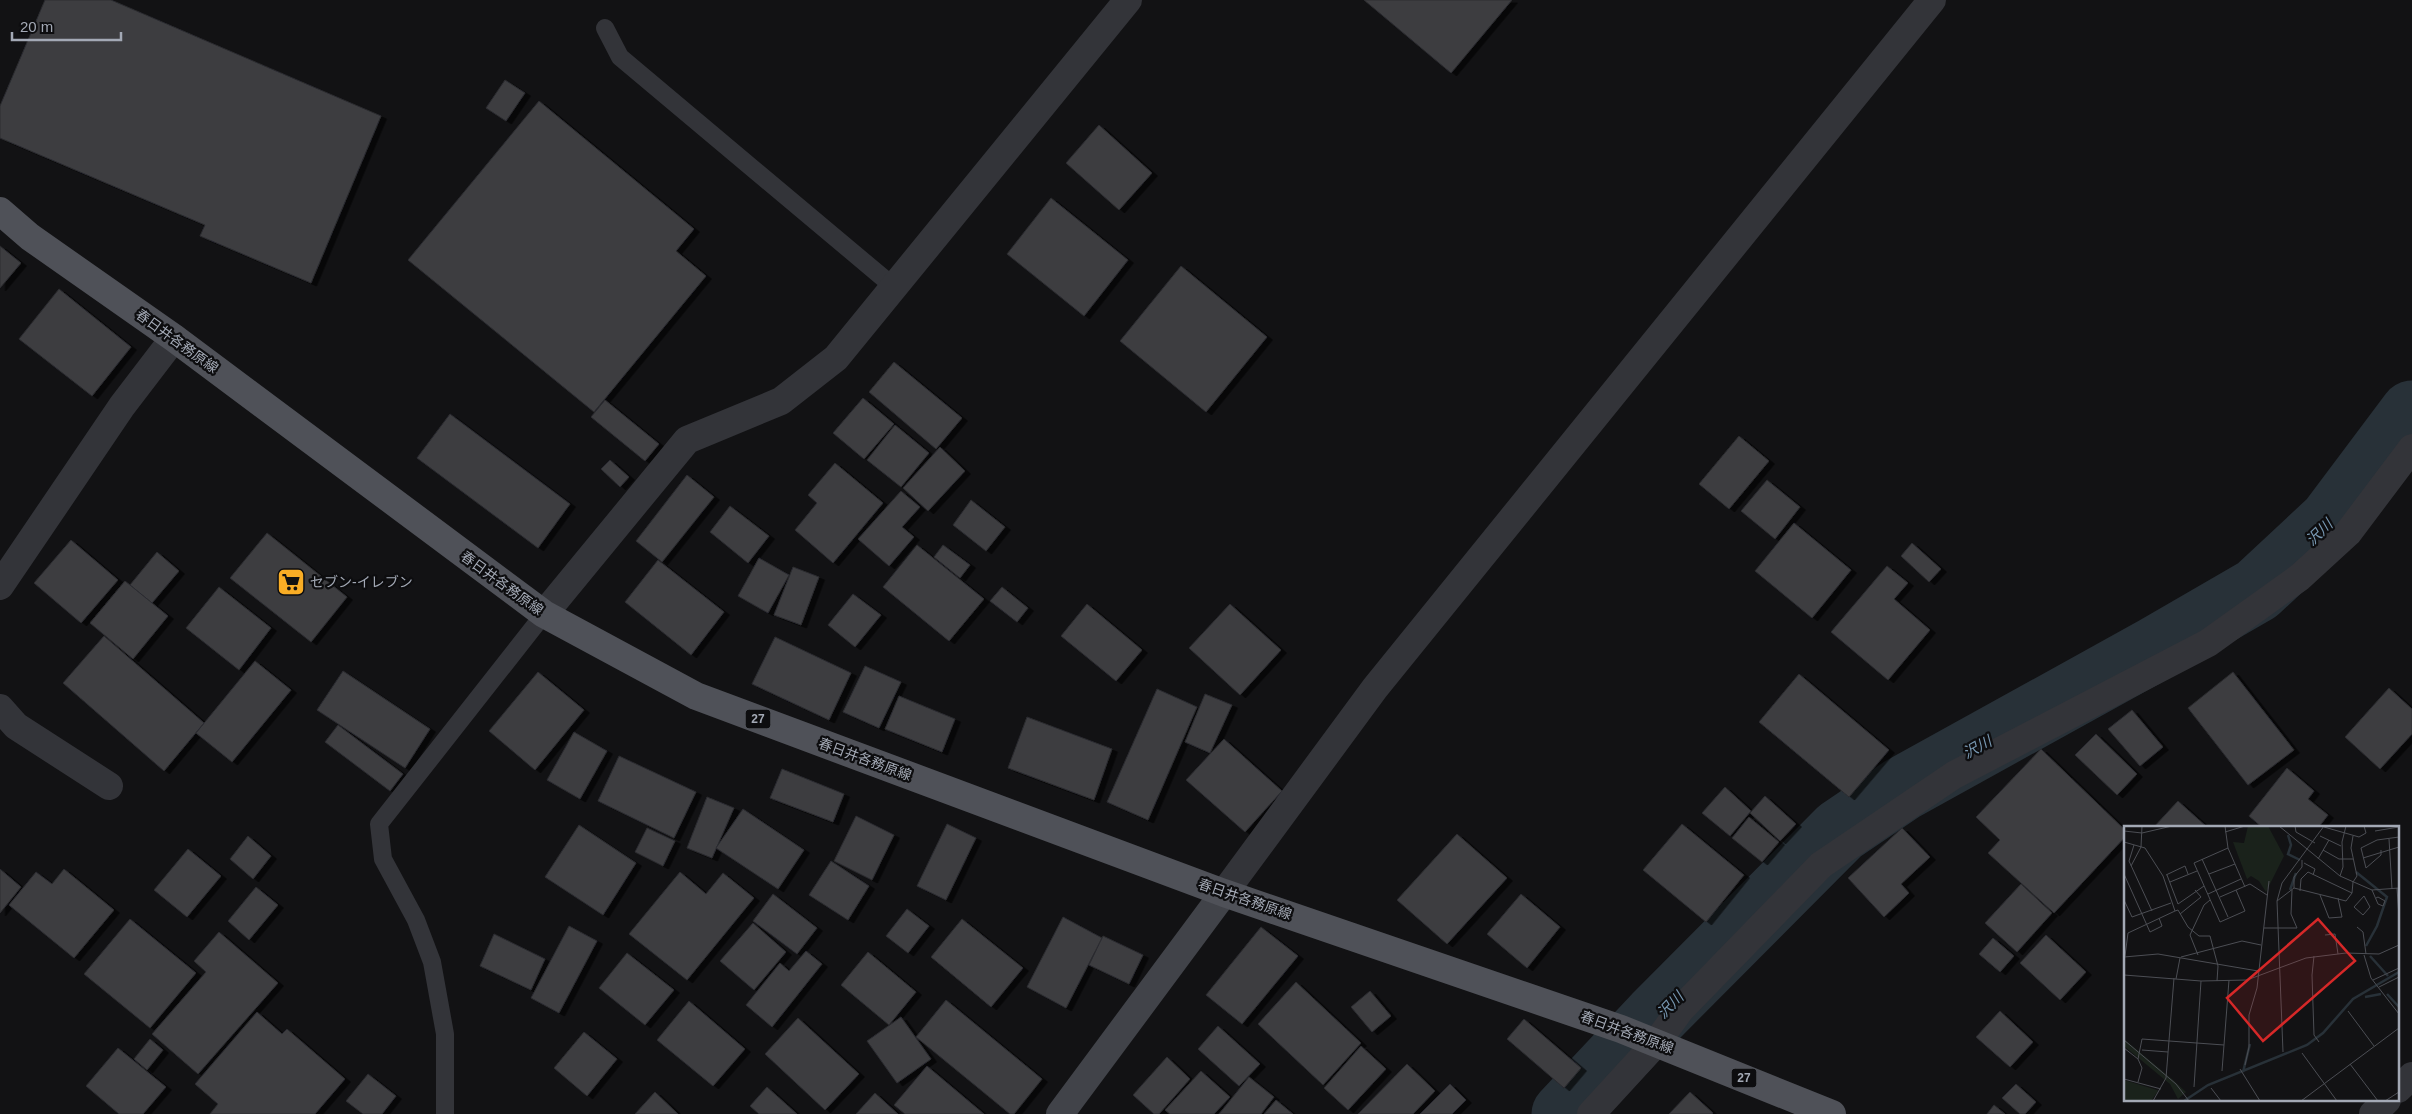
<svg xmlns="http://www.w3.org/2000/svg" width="2412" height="1114" font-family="Arial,'Noto Sans JP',sans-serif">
<defs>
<filter id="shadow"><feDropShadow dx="5.5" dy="3" stdDeviation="0" flood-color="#0009"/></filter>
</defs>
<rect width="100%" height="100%" fill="#121214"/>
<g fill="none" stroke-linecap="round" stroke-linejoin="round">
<path stroke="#283138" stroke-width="65" d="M1564 1114 1656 1016 1840 831 1902 789 2155 649 2257 590 2331 521 2412 413"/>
</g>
<g fill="#3c3d41" stroke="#2c2c30" filter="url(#shadow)">
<path d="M45 0H111L381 116 311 283 200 236 205 225 0 138V106Z"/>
<path d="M1364 0H1512L1451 73Z"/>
<path d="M505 80 525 93 506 121 486 108Z"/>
<path d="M539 101 694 229 676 251 706 276 594 412 408 260Z"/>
<path d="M1099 125 1152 173 1119 210 1066 163Z"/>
<path d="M1051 198 1128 260 1084 316 1007 254Z"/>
<path d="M0 246 21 263 0 288Z"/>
<path d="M1181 266 1267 337 1206 412 1120 341Z"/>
<path d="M59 289 131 347 92 396 19 339Z"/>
<path d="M894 362 962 418 936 449 869 392Z"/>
<path d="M863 398 894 424 864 459 833 433Z"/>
<path d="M605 400 659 444 645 461 591 417Z"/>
<path d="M450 414 570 504 538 548 417 458Z"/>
<path d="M895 425 929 453 901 487 867 460Z"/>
<path d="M1739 436 1769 461 1729 509 1699 484Z"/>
<path d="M940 447 965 471 928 511 903 488Z"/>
<path d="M610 460 629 477 620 487 601 469Z"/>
<path d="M835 463 883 503 833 563 795 530 817 503 808 495Z"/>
<path d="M687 475 714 497 662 562 636 541Z"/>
<path d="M1767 480 1800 507 1775 539 1741 511Z"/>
<path d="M901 491 920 507 902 527 914 537 889 566 858 539Z"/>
<path d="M971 500 1005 527 986 551 953 525Z"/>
<path d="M730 506 769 536 748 563 710 532Z"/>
<path d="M1794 523 1851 570 1812 618 1755 571Z"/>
<path d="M267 533 347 597 311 642 230 578Z"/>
<path d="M71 540 118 580 81 623 34 583Z"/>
<path d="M1912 543 1941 569 1929 582 1901 556Z"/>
<path d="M917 545 984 599 949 641 883 587Z"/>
<path d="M943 545 970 565 960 578 934 557Z"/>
<path d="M157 552 179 571 152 603 130 585Z"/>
<path d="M759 558 789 575 768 613 738 596Z"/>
<path d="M658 560 724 612 691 655 625 602Z"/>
<path d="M1887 566 1908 583 1894 599 1930 630 1888 680 1831 632Z"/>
<path d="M793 567 819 577 801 625 774 615Z"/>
<path d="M125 581 168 616 133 659 90 623Z"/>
<path d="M219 587 271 628 239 670 186 628Z"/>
<path d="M1002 587 1028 608 1017 622 990 601Z"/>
<path d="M853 594 881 615 855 647 828 625Z"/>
<path d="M1087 604 1142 650 1116 681 1061 636Z"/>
<path d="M1230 604 1281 650 1240 695 1189 648Z"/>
<path d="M104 636 204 723 164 771 63 683Z"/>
<path d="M775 637 851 673 829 720 752 684Z"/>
<path d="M255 661 291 690 232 762 196 733Z"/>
<path d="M865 666 901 682 879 728 843 712Z"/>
<path d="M343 671 430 729 405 768 317 710Z"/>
<path d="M538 672 584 710 535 770 489 731Z"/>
<path d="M2233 672 2294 750 2248 785 2188 708Z"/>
<path d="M1799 674 1889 750 1849 797 1759 722Z"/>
<path d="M2389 688 2412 709V734L2380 769 2345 737Z"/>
<path d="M1157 689 1197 707 1148 820 1107 802Z"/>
<path d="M1205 694 1232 705 1210 753 1185 742Z"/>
<path d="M899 696 955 719 942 752 885 729Z"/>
<path d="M2132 710 2163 747 2140 766 2108 729Z"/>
<path d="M1027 717 1112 749 1094 800 1008 768Z"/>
<path d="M338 725 403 774 390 791 325 742Z"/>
<path d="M574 732 607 751 580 799 547 780Z"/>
<path d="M2096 734 2137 774 2117 795 2075 755Z"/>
<path d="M1224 739 1282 791 1245 832 1186 780Z"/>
<path d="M2041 749 2126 831V836L2054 913 1988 853 2000 840 1976 817Z"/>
<path d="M619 756 696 792 674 838 598 801Z"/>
<path d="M2287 768 2314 791 2308 799 2328 815 2318 828H2263L2249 816Z"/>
<path d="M782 769 844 794 833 822 770 798Z"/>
<path d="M1725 787 1751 811 1730 836 1702 813Z"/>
<path d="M1765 796 1796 824 1780 841 1750 813Z"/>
<path d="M707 797 734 808 712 858 687 848Z"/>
<path d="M2178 801 2208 828H2153Z"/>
<path d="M743 809 804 850 778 889 716 848Z"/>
<path d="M856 816 894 835 872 880 834 861Z"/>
<path d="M1749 817 1779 842 1762 862 1732 838Z"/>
<path d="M947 824 976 838 946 900 917 886Z"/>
<path d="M1682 824 1744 875 1706 922 1643 870Z"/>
<path d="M579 825 636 863 603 915 545 877Z"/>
<path d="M647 828 675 841 663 866 635 852Z"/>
<path d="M1902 828 1930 857 1901 884 1909 893 1884 917 1848 878Z"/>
<path d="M1457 834 1507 878 1447 944 1397 900Z"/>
<path d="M248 836 271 856 253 879 230 859Z"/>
<path d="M188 849 221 876 187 917 154 890Z"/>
<path d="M831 861 869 886 848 920 809 895Z"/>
<path d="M0 869 21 887 0 913Z"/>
<path d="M64 869 114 910 74 958 9 905 36 872 52 884Z"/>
<path d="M680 872 706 894 723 873 754 898 687 980 629 934Z"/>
<path d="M2021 884 2052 913 2017 952 1985 923Z"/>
<path d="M256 887 278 905 249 940 228 921Z"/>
<path d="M773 894 817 928 797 954 753 921Z"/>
<path d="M1521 894 1560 927 1527 968 1487 934Z"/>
<path d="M907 909 929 926 908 953 886 936Z"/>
<path d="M1063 917 1102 938 1066 1008 1027 987Z"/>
<path d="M130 919 196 973 150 1028 84 974Z"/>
<path d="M962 919 1023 968 991 1007 931 957Z"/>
<path d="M753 923 786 952 754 990 720 961Z"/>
<path d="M569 926 597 941 559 1013 531 998Z"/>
<path d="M1261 927 1298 956 1242 1024 1206 995Z"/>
<path d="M219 932 278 983 198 1074 152 1034 206 972 194 961Z"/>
<path d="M494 934 545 959 531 990 480 966Z"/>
<path d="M2046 935 2086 972 2060 1000 2020 963Z"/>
<path d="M1103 936 1143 955 1129 984 1089 965Z"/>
<path d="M1993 938 2014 956 2000 972 1979 954Z"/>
<path d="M806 951 822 964 772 1027 746 1005 780 963 789 971Z"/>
<path d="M868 952 916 992 889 1025 841 985Z"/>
<path d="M627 953 674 990 645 1025 599 988Z"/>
<path d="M1296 982 1361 1043 1323 1085 1258 1024Z"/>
<path d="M1370 991 1391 1016 1372 1032 1351 1007Z"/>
<path d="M946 1000 1042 1079 1014 1114H1010L916 1037Z"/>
<path d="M689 1001 745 1049 713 1086 657 1040Z"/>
<path d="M2000 1011 2033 1042 2010 1067 1976 1037Z"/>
<path d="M257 1012 282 1034 287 1029 345 1079 315 1114H210L218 1104 195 1084Z"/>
<path d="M901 1017 931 1059 897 1083 867 1041Z"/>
<path d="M798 1018 859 1074 825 1110 765 1054Z"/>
<path d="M1524 1019 1581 1068 1564 1088 1507 1039Z"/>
<path d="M1218 1026 1260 1064 1239 1086 1198 1049Z"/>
<path d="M584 1032 617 1059 587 1096 554 1068Z"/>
<path d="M150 1039 163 1050 147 1070 134 1059Z"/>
<path d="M1361 1046 1386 1069 1348 1110 1324 1088Z"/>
<path d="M118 1048 166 1087 143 1114H119L86 1086Z"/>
<path d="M1167 1057 1190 1079 1159 1114H1154L1133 1095Z"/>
<path d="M1407 1064 1435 1091 1413 1114H1358Z"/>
<path d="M927 1066 984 1114H905L894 1105Z"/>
<path d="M1201 1071 1230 1097 1214 1114H1170L1165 1110Z"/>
<path d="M368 1074 396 1096 382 1114H363L346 1101Z"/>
<path d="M1249 1077 1274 1097 1261 1114H1219Z"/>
<path d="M1450 1084 1466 1100 1452 1114H1420Z"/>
<path d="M2016 1084 2036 1102 2025 1114H2020L2002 1098Z"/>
<path d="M767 1087 797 1114H759L750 1106Z"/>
<path d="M655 1092 678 1114H635Z"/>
<path d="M1690 1092 1713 1113 1712 1114H1669Z"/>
<path d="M875 1093 898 1114H856Z"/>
<path d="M1276 1100 1293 1114H1264Z"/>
<path d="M1994 1105 2005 1114H1987Z"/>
</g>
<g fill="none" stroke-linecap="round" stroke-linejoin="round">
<g stroke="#333439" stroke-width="18">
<path d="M605 28 620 57 894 287"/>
<path d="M445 1114V1034L432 962 416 920 383 859 379 824 544 614"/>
</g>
<g stroke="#333439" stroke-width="28">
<path d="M0 586 122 406 174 338"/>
<path d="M544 614 687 440 781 401 836 358 1128 0"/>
<path d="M0 708 16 726 109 786"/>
<path d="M1224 893 1375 688 1932 0"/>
<path d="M2398 1089 2412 1076"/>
<path d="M1591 1114 1657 1042 1680 1010 1821 865 1954 775 2208 643 2300 577 2348 533 2412 448"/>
<path d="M2373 1114 2387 1100"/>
</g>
<path stroke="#414349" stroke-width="28" d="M1060 1114 1224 893"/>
<path stroke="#4f5158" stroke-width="28" d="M0 211 30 237 174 338 544 614 696 696 1224 893 1621 1029 1832 1114"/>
</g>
<defs>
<g id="supermarket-square" transform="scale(1.4375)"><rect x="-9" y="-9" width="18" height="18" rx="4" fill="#f9ad25" stroke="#0d0d0f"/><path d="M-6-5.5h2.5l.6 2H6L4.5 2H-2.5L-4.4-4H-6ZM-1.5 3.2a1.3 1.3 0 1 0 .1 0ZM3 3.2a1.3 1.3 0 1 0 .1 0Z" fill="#111"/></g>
</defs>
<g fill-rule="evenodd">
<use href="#supermarket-square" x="291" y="582"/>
</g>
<g text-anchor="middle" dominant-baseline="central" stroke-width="4.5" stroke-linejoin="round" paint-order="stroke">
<g fill="#0d0d0f" stroke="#767a83" stroke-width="1">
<rect x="745.5" y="709.5" width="25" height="19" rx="4"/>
<rect x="1731.5" y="1068.5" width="25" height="19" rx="4"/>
</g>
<g font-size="12" font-weight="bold" fill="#a3a9b5">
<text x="758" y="719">27</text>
<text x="1744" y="1078">27</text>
</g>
<g font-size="14" fill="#a3a9b5" stroke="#0d0d0f">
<text transform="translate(177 341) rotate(36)">春日井各務原線</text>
<text transform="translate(502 583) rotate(36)">春日井各務原線</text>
<text transform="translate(865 759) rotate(20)">春日井各務原線</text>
<text transform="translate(1245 899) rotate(19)">春日井各務原線</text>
<text transform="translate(1627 1032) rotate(20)">春日井各務原線</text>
</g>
<g font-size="14" fill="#a3a9b5" stroke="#0d0d0f" text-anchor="start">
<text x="310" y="582">セブン-イレブン</text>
</g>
<g font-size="15" font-style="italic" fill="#7898b2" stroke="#0d0d0f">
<text transform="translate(2319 532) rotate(-44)">沢川</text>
<text transform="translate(1977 747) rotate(-29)">沢川</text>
<text transform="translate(1670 1005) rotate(-46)">沢川</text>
</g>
</g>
<g transform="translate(2124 826)">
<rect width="275" height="275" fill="#121214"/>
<path d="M0 254 33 264 34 265 27 275H0Z" fill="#1a221b"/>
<path d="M124 0H144L160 30 142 66 135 55 127 50 123 53 109 16 120 17Z" fill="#1a221b"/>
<path d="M0 213 48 253 62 266 54 273 46 258 0 220Z" fill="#1a221b"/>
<path fill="none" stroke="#283138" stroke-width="2.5" d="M164 9 167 19 164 28 176 34M232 46 263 71 253 100 242 120M166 64 172 47M246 130 264 150M263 168 275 181M241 171 257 168M119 246 126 218M60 275 84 259 183 219 199 207 229 173 275 146"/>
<path fill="none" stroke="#4c4e54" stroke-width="1" d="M101 0 104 22 121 61M155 0 216 50 248 64 275 62M171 0 172 6 191 17M200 1 235 11 242 7 240 0M0 5 18 7 48 0M251 5 275 1M101 6 121 0M196 10 217 20M229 10 227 22 233 50 229 56M265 13 268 63M0 16 21 22 39 50 51 85 54 84 64 101 75 110H86L94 140 93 155M10 19 5 35 28 85M104 22 70 37 96 96 121 85 112 64M199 24 215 33H229M257 24V29L242 42 237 22 253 14 275 11M239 32 275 21M78 33 104 91M194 33 205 14M180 37 191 43 189 49M7 40 17 21 18 0M0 48 26 106 38 100 35 92M85 48 111 38M42 49 61 40 64 48M43 49 54 78 80 60M216 50 219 41 218 16 222 0M46 56 73 45M170 62 222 75 228 67 229 56M273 62 275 91M248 64 254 78 259 80 261 75 254 71 252 72M176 65 177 53 184 46 228 67M84 68 117 53M196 69 205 92 218 91 214 72M240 70 246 81 239 89 230 81ZM96 71 126 58 143 69M0 74 8 91 47 77M153 75 170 62V51L178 41V34M56 88 77 71 71 64M233 101 239 106 242 128M140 102H173L167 88 168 64M201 109 211 108 214 128M74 129 66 109 80 79 86 74M240 129 247 152 275 188M1 130 4 107 51 85M190 130 188 149 190 209 195 216M0 131 34 128 134 145M57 131 118 115 137 119M0 149 77 155 123 154 182 132 222 127 255 128 275 119M52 153 56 132M249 154 275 142M255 161 275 151M224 185 250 220M0 214 52 258 65 275M0 222 14 233M18 224 44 226M159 226 153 75 158 57 200 0M178 227 213 275M226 238 254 275M121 239 125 221V189L133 162 145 55M116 243 136 275M98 245 105 154M0 253 37 263M14 256 18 242 14 233 18 213 100 219M70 261 77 155M87 262 97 275M29 275 42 252 50 152M177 275 275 202M261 275 275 266"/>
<path fill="#d62828" fill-opacity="0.15" stroke="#d62828" stroke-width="2.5" d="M194 93 231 135 139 215 103 172Z"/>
<rect width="275" height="275" fill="none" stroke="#a3a9b5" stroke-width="2.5"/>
</g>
<path d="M12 32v8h109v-8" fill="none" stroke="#a3a9b5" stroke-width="2.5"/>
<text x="20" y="32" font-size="15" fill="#a3a9b5" stroke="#0d0d0f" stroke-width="4" paint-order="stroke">20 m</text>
</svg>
